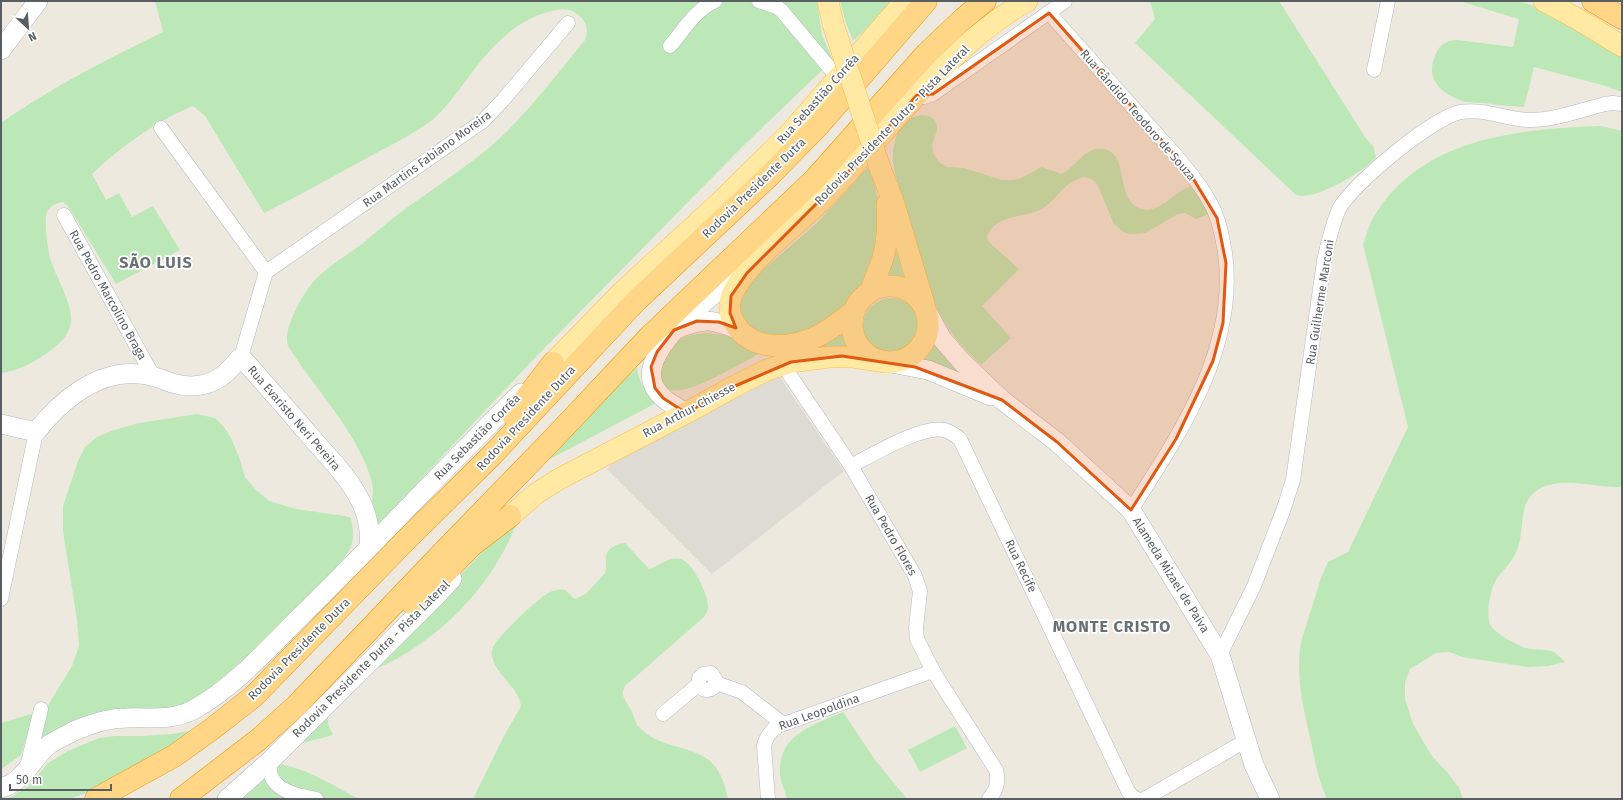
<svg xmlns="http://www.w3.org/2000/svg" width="1623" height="800" font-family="'Fira Sans',sans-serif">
<rect width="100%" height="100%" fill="#ede9df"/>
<path fill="#dddbd4" d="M779 376 844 471 712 574 607 469 633 443Z"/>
<g fill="#bce8b8">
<path d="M155 1H817L822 35 833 60 743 146 530 363 375 528C374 522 371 514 371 507 372 499 374 492 372 483 361 436 314 388 288 346 282 329 303 294 314 281 328 266 346 256 362 244 376 232 390 220 405 209 433 189 463 169 490 147 526 116 555 76 585 40 589 30 586 20 577 14 568 7 558 9 548 12 508 23 483 57 459 90 450 101 441 114 428 123 409 137 387 147 365 159 332 177 298 196 264 213L205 116 193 106 188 108C152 124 121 147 92 174L106 200 119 193 132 217 153 206 180 250 116 284 68 206 63 202C55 203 48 207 46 215 45 229 47 244 50 258 55 275 73 305 71 321 70 336 57 346 46 354 32 363 18 371 1 373V123C52 87 107 59 163 32Z"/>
<path d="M840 1H896L853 41 845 20Z"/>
<path d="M1150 1H1279L1365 137 1373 146 1376 157C1364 172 1315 201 1296 195L1135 43 1155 19Z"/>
<path d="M1459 1H1518L1544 9 1565 24 1622 54V92L1602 85 1534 67 1524 107C1510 106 1497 105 1484 103 1477 103 1470 103 1463 101 1441 94 1425 79 1435 56 1439 45 1446 40 1458 40L1513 47 1519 19Z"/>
<path d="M922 115 929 116 935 120 937 126V131L932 144 933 153 939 162 947 167 964 168 1002 180H1012L1019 179 1042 167 1061 174C1077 168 1085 143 1107 150 1128 157 1116 195 1137 207 1140 209 1144 210 1148 210 1166 207 1176 191 1191 186L1195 189 1208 211 1206 215 1196 219 1185 213 1178 214 1145 233 1131 234 1125 233 1114 224 1097 184C1092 178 1086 176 1078 179 1062 185 1055 202 1040 210 1022 218 994 215 987 237L990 243 1019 269 982 306 1011 338 981 365C967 352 954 338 944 321 925 290 920 254 910 220 905 202 891 170 893 152 896 133 901 118 922 115Z"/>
<path d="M1601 126 1622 131V487C1598 488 1563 476 1541 488 1516 501 1526 527 1517 550 1513 562 1501 571 1495 582 1490 592 1485 616 1491 626 1497 635 1520 647 1530 649 1537 650 1547 649 1554 652 1558 655 1562 659 1565 662L1548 666 1527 667 1462 657 1449 652 1436 653 1410 669 1405 682V699L1413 724 1431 755 1447 772 1459 788 1463 799H1439L1438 797 1437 799H1327C1319 782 1315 763 1312 746 1304 712 1295 676 1301 642L1321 578 1328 562 1348 552 1408 427 1363 244C1367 233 1370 222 1376 213 1424 137 1519 129 1601 126Z"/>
<path d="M870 165 878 199 881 221 867 280 860 292 849 303 816 328 790 339 749 330 740 312V302L750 281 817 223Z"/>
<path d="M896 250 906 283 886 281Z"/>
<circle cx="891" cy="326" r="28"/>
<path d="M848 330 852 347 809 351 832 340Z"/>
<path d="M708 333 730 336 762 352C743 362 690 395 671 390 663 387 661 381 657 374 672 344 672 336 708 333Z"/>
<path d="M933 341 962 374 917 362 923 357Z"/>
<path d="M637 368C639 384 646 393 660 401L531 469Z"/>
<path d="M197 414 215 418 224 427 231 438 239 457 245 477 256 490 269 501 296 509 345 516 351 518C356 542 352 548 338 566L243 660 196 700 178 708 38 743 44 712 72 666 79 646 77 620 63 531V506L78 461 85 447 97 437 114 430 139 423Z"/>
<path d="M520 513C498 583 434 648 365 673Z"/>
<path d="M625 543 649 569C660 566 669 556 681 559 693 563 708 594 708 606 709 610 706 613 704 617L625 686C620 695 625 700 630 708 634 714 634 722 639 727 659 749 689 744 710 761 721 771 725 785 728 799H473L504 736 521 706C518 686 496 676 492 656 491 654 492 650 493 647 500 634 537 599 550 592 555 590 560 589 565 590L575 599 586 594 605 573C609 563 601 554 613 547 617 544 620 543 625 543Z"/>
<path d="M329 712C326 721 329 727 333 735L299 744Z"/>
<path d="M843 712 875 760 907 799H787C785 791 781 783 780 775 777 735 813 725 843 712Z"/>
<path d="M34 713 21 755 1 769V723Z"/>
<path d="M955 726 967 748 920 772 908 750Z"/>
<path d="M197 729 174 745 90 792 68 799H5L13 796 29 786 48 763 68 751 99 738 115 736H142L173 734Z"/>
<path d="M276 764C305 766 334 787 360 799H237Z"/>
</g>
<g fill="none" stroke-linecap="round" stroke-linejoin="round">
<g stroke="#b5b9be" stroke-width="15">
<g id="street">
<path d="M759 1 777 7 782 11 838 78"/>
<path d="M1049 13C1081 49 1113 85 1145 121 1168 147 1194 173 1211 204 1219 219 1222 236 1225 253 1238 349 1180 433 1131 510"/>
<path d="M670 46C683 31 696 9 715 1"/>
<path d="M1374 70 1388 1"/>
<path d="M917 95 924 97 933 94 1065 1"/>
<path d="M161 128 266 272"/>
<path d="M64 215 153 376"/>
<path d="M241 357 266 272 483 121 503 100 568 23"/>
<path d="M783 365 851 466 915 576 920 591 916 628 917 639 933 671 996 770C999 781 997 790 989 799"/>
<path d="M851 466C872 455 922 425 944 430 950 431 955 435 960 439L1128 791 1132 796 1137 799"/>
<path d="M1 599 36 432"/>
<path d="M1220 655 1254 586 1283 511 1293 480 1324 261C1328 243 1332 225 1339 209 1352 184 1435 116 1461 112 1485 108 1507 120 1530 120 1555 120 1581 110 1605 104L1613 103 1622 104"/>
<path d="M716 683 742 692 783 724"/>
<path d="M663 714 699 684V678L703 674 711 673 716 680 713 688C707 692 702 690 699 684"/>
<path d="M272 759C271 763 270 768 270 772 274 792 300 796 316 799"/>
<path d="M27 767 41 709"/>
<path d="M768 799 764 746C766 737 770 731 778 726L933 671"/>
<path d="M1144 799 1247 740"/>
</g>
</g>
<g stroke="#b3b8be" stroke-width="20">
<g id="secondary">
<path d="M1 50 38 1"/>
<path d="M926 310 942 339 962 362 1002 400 1057 442 1131 510 1220 655 1254 765 1270 799"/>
<path d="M679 328C706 318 712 319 739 330"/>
<path d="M886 362 928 370 991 396"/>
<path d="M686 413C675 406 662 400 655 388 633 351 718 291 743 271"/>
<path d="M1 424 36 432C60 401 98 369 140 374 152 375 162 379 172 383 188 388 208 387 222 376 229 371 235 363 241 357 265 384 288 410 311 437 328 457 348 476 360 500 367 513 371 531 369 547"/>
<path d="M1 788C25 782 32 757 50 744 58 739 67 735 74 731 90 724 109 718 127 718 149 717 172 721 193 710 233 688 268 649 300 617 375 544 446 466 521 393"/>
<path d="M227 799 272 759 434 598 452 579"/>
</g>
</g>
<g stroke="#ffbd47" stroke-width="22">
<g id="primary">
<path d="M828 1 833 24"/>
<path d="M1544 1 1576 18 1622 46"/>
<path d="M880 168 893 201 924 304"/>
<circle cx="890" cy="324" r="38"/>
<path d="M871 291C874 281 878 271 882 261 888 242 888 224 887 204"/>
<path d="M854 311C841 321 827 333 811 339 785 349 751 350 735 324 727 312 729 298 736 287 757 253 793 229 821 201 887 135 945 47 1027 1"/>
<path d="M553 363 622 292 719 203 790 133 905 1"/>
<path d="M510 516 537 493 559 479 686 413 735 386 767 370 791 362 829 357H853L886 362"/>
</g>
</g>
<g stroke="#ed9000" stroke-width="23">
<g id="highway">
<path d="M1593 1 1622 18"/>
<path d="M513 415 553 363"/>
<path d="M412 603 436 582 472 545 510 516"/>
<path d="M96 799 174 756 212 729 254 696 404 542 493 454 636 301 769 176 819 125 926 1"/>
<path d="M181 799 258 740 296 706 449 546 552 440 650 336 815 179 927 53 964 18 985 1"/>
</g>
</g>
<use href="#street" stroke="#fff" stroke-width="14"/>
<use href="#secondary" stroke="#fff" stroke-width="19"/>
<use href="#primary" stroke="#ffe9a3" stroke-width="21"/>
<use href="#highway" stroke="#ffd685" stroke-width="22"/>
<g stroke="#ffbd47" stroke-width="22" stroke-linecap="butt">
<path id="primary-bridge" d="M833 24 880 168"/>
</g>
<use href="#primary-bridge" stroke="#ffe9a3" stroke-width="21"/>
</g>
<path fill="#e15910" fill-opacity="0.2" stroke="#e15910" stroke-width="3" stroke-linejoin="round" d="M1049 13 1188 170 1217 218 1226 263 1223 323 1213 361 1176 439 1131 510 1057 442 1002 400 915 367 842 356 791 362 735 386 686 413 663 398 655 388 651 367 657 352 674 330 697 321 719 322 736 328 730 313 731 296 747 273 854 166 917 95 933 94Z"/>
<g text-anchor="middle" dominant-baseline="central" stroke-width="3.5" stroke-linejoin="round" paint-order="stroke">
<g font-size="12" fill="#585e62" stroke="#fff">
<text transform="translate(818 99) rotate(-48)">Rua Sebastião Corrêa</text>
<text transform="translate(1138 115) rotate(49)">Rua Cândido Teodoro de Souza</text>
<text transform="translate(892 125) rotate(-46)">Rodovia Presidente Dutra - Pista Lateral</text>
<text transform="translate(427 159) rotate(-36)">Rua Martins Fabiano Moreira</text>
<text transform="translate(754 188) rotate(-44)">Rodovia Presidente Dutra</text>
<text transform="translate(108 295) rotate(61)">Rua Pedro Marcolino Braga</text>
<text transform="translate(1320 302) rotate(-81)">Rua Guilherme Marconi</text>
<text transform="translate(689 410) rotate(-28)">Rua Arthur Chiesse</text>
<text transform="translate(294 418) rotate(49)">Rua Evaristo Neri Pereira</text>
<text transform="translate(526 418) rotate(-47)">Rodovia Presidente Dutra</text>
<text transform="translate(477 437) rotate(-45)">Rua Sebastião Corrêa</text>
<text transform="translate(891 535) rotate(60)">Rua Pedro Flores</text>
<text transform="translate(1021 566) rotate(64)">Rua Recife</text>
<text transform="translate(1171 575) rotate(58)">Alameda Mizael de Paiva</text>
<text transform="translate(299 649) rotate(-45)">Rodovia Presidente Dutra</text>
<text transform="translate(371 659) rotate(-45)">Rodovia Presidente Dutra - Pista Lateral</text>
<text transform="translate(819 712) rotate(-20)">Rua Leopoldina</text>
</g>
<g font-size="16" font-weight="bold" letter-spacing="1" fill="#697074" stroke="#fff">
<text x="156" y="262">SÃO LUIS</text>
<text x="1112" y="626">MONTE CRISTO</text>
</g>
</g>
<rect width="1623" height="800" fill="none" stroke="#585e62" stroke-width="4"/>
<g transform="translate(28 28) rotate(154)" stroke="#ffffff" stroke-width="3" paint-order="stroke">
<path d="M0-3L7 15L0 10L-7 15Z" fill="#585e62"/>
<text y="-6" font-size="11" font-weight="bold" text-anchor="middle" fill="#585e62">N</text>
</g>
<path d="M10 784v6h101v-6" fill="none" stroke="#585e62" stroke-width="2"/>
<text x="16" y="784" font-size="12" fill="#585e62" stroke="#ffffff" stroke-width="3" paint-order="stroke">50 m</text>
</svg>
